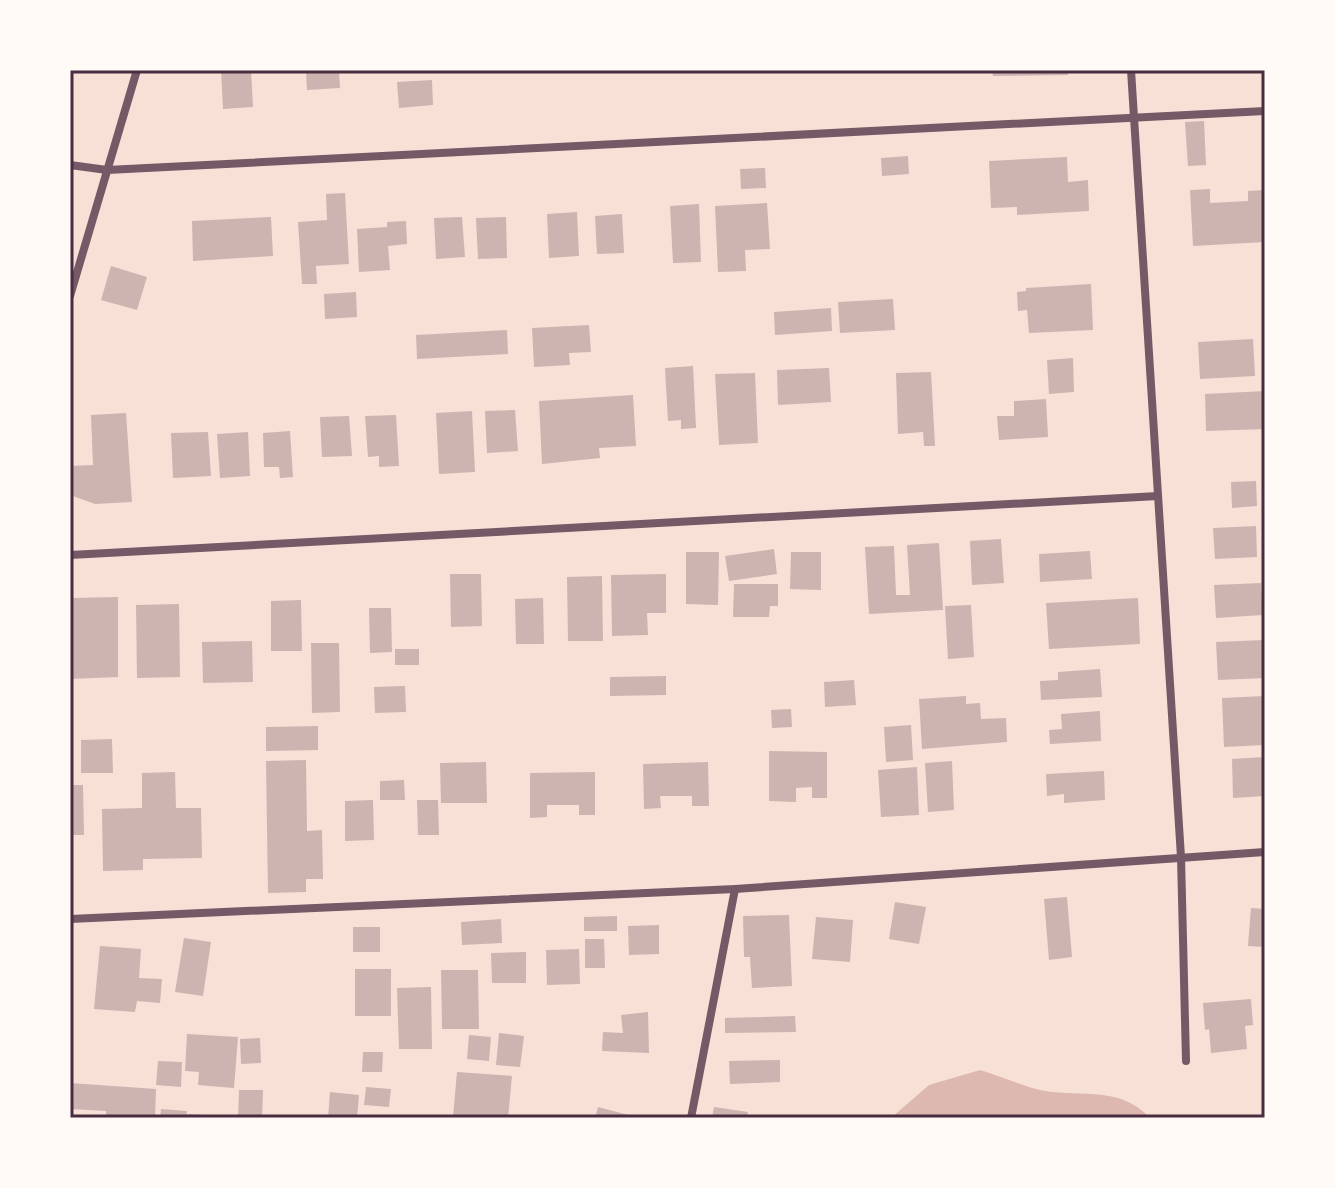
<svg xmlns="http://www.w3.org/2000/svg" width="1335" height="1188" font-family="Quicksand,sans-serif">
<rect width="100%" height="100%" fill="#f7e1d7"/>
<path fill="#dcb8b0" d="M980 1070C1001 1076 1024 1087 1045 1091 1083 1097 1121 1086 1150 1118H891L929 1085Z"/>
<g fill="#ccb4b1">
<path d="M221 70H251L253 107 223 109Z"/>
<path d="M306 70H339L340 88 307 90Z"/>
<path d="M992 70H1068V75L993 76Z"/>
<path d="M432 80 433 105 399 108 397 82Z"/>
<path d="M1204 121 1206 165 1188 166 1185 122Z"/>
<path d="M908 156 909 174 882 176 881 158Z"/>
<path d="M1067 157 1068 182 1088 180 1089 211 1017 215V207L991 208 989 161Z"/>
<path d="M765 168 766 188 741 189 740 169Z"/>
<path d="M1210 189V203L1248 201V191L1265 190V242L1193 246 1190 190Z"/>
<path d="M345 193 349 264 316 266 317 284H302L298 222 327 220 326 194Z"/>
<path d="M767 203 770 249 745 250 746 271 718 272 715 206Z"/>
<path d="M699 204 701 262 673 263 670 206Z"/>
<path d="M577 212 579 256 549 258 547 214Z"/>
<path d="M622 214 624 253 597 254 595 216Z"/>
<path d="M271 217 273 256 193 261 192 221Z"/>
<path d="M462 217 465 257 436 259 434 218Z"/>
<path d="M506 217 507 258 478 259 476 218Z"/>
<path d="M406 221 407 244 388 246 390 270 359 272 357 229 387 227V222Z"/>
<path d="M111 266 147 277 137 310 101 300Z"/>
<path d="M1091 284 1093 330 1029 333 1027 310 1018 311 1017 292 1026 291V288Z"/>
<path d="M356 292 357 317 325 319 324 294Z"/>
<path d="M893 299 895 330 840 333 838 302Z"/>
<path d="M831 308 832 331 775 335 774 312Z"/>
<path d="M589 325 591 352 569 353 570 365 534 367 532 328Z"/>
<path d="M507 330 508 354 417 359 416 335Z"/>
<path d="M1253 339 1255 376 1200 379 1198 342Z"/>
<path d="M1073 358 1074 392 1049 394 1047 360Z"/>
<path d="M693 366 696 428 681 429V420L668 421 665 368Z"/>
<path d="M829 368 831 402 778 405 777 370Z"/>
<path d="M931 372 935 446H924L923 432 898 434 896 373Z"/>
<path d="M755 373 758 443 719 445 715 374Z"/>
<path d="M1265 391V429L1206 431 1205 394Z"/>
<path d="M633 395 636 446 599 448 600 458 542 464 539 401Z"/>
<path d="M1046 399 1048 437 999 440 997 416H1014V401Z"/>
<path d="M515 410 518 451 487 453 485 411Z"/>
<path d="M472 411 475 472 439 474 436 413Z"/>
<path d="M126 413 132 502 95 504 70 495V466L93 465 91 415Z"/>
<path d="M396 415 399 466 379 467V456L368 457 365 416Z"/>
<path d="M349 416 352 456 322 457 320 417Z"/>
<path d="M290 431 293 477 280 478 279 467H264L263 433Z"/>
<path d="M208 432 211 476 173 478 171 433Z"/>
<path d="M248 432 250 476 220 478 217 434Z"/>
<path d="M1256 481 1257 506 1232 508 1231 482Z"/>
<path d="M1256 526 1257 557 1215 559 1213 528Z"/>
<path d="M1001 539 1004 583 972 585 970 541Z"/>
<path d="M939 543 943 610 869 614 865 547 894 546 896 595H910L907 545Z"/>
<path d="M774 549 777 574 729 581 725 556Z"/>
<path d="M1090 551 1092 579 1040 582 1039 554Z"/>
<path d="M686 552H719L718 605 686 604Z"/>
<path d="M791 552H821V590L790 589Z"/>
<path d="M450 574H481L482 626 451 627Z"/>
<path d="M666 574V613H647L648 635 612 636 611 575Z"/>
<path d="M602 576 603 641H568L567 577Z"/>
<path d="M1261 583 1263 615 1216 618 1214 585Z"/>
<path d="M734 584H778V606H770L769 617H733Z"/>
<path d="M118 597V677L70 679V598Z"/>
<path d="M543 598 544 644H516L515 599Z"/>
<path d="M1138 598 1140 644 1049 649 1046 603Z"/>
<path d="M301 600 302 651H271V601Z"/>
<path d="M179 604 180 677 137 678 136 605Z"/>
<path d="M971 605 974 657 948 659 945 606Z"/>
<path d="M369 608H391L392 652 370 653Z"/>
<path d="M1265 640V678L1218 680 1216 642Z"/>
<path d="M252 641 253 682 203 683 202 642Z"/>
<path d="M311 643H339L340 712 312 713Z"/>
<rect x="395" y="649" width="24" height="16"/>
<path d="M1100 669 1102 697 1041 700 1040 681 1058 680V672Z"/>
<path d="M666 676V695L610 696V677Z"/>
<path d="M854 680 856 705 825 707 824 682Z"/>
<path d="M405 686 406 712 375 713 374 687Z"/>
<path d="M966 696V704L980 703 981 719 1006 718 1007 742 922 749 919 699Z"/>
<path d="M1265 696V745L1224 747 1222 698Z"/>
<path d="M791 709 792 727 772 728 771 710Z"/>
<path d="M1100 711 1101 741 1050 744 1049 730 1062 729 1061 714Z"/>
<path d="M911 725 913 760 886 762 884 727Z"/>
<path d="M318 726V750L266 751V727Z"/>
<path d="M112 739 113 773H81V740Z"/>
<path d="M769 751 827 752V798H812V787L796 788V802L769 801Z"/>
<path d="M1265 757V796L1233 798 1232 759Z"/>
<path d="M306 760 307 831 322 830 323 879H306V892L268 893 266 761Z"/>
<path d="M952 761 954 810 928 812 925 763Z"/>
<path d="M486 762 487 803H441L440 763Z"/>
<path d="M708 762 709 806H692V796H660L661 808 644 809 643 764Z"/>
<path d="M917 767 919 815 881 817 878 770Z"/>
<path d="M1104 771 1105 800 1064 803V794L1047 796 1046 774Z"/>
<path d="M175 772 176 808H201L202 858 143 859V870L103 871 102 809 142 808V773Z"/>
<path d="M595 772V815H579V805H547V817L530 818V773Z"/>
<path d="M404 780 405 800H380V781Z"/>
<path d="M70 785H83L84 835H70Z"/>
<path d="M373 800 374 840 345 841V801Z"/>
<path d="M417 800H438L439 835H418Z"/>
<path d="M1067 897 1072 957 1049 960 1044 899Z"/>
<path d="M895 902 926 907 919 944 889 939Z"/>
<path d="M1251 908 1265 909V947L1248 946Z"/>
<path d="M789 915 792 986 752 988 750 957H744L743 916Z"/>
<path d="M617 916V931H584V917Z"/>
<path d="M816 917 853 920 850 962 812 959Z"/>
<path d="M501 919 502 943 462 945 461 922Z"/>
<path d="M659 925V954L629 955 628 926Z"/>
<rect x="353" y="927" width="27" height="25"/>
<path d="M184 938 211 942 203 996 175 992Z"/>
<path d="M585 939H604L605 968H585Z"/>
<path d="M100 946 141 949 139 978 162 979 160 1003 137 1001 135 1012 94 1009Z"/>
<path d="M579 949 580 984 547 985 546 950Z"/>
<path d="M526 952V983H492L491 953Z"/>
<rect x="355" y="969" width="36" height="47"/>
<path d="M441 970H478L479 1029H442Z"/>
<path d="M431 987 432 1049H399L397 988Z"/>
<path d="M1251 999 1253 1025 1245 1026 1247 1049 1211 1053 1209 1029 1205 1030 1203 1003Z"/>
<path d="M648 1012 649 1053 602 1051 603 1032 623 1033 621 1015Z"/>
<path d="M795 1016 796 1032 725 1033V1018Z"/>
<path d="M499 1033 524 1036 520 1067 496 1065Z"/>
<path d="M187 1034 238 1037 234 1088 198 1085 199 1072 185 1071Z"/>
<path d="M469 1035 491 1037 489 1061 467 1059Z"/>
<path d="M260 1038 261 1063 241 1064 240 1039Z"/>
<path d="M363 1052H383L382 1072H362Z"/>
<path d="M780 1060V1082L730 1084 729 1061Z"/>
<path d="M158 1061 182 1062 181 1087 156 1085Z"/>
<path d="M457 1072 512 1076 508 1118 453 1117Z"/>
<path d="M70 1083 156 1089 155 1118H106V1111L70 1109Z"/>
<path d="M366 1087 391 1089 389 1107 364 1105Z"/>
<path d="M239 1090H263L262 1118H238Z"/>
<path d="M330 1092 359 1095 357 1118H328Z"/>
<path d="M598 1107 636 1117V1118H595Z"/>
<path d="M714 1107 748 1112 747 1118H712Z"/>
<path d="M161 1109 187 1111 186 1118H160Z"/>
<path d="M188 1114 218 1116V1118H188Z"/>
</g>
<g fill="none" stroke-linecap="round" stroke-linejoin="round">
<g stroke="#755966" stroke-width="8">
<path d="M1131 70 1181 857 1186 1061"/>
<path d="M70 165 107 170 1265 111"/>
<path d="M70 296 137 70"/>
<path d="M70 555 1158 496"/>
<path d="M70 919 735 889 1265 852"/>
<path d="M691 1118 735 889"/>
</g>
</g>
<rect width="1335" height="1188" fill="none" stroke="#fffaf5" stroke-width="144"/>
<rect x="72" y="72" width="1191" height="1044" fill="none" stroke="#4a2c40" stroke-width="3"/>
</svg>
